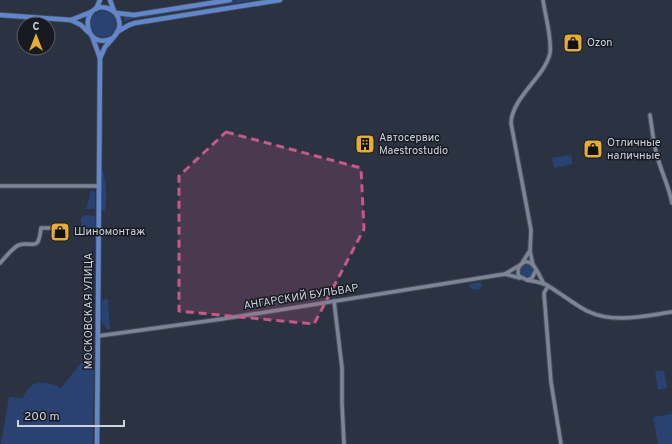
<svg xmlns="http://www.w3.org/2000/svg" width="672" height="444" font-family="Overpass,sans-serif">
<rect width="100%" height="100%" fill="#2b3342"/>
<g fill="#294271">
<path d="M239 0H256L210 7 209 5Z"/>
<path d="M201 6 202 8 131 19 124 22V16Z"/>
<circle cx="103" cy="24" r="13"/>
<path d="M571 155 572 164 554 168 552 158Z"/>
<path d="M101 168C107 177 107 201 105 212L101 208Z"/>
<path d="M93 190 95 192V208L94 209H86L91 191Z"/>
<path d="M85 215 95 216V232L93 234 84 233 81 230V218Z"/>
<circle cx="527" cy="271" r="7"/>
<path d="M480 282 482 285 480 289 474 290 469 286 470 284Z"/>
<path d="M108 299 110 330C98 326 102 311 102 300Z"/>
<path d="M94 353 93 444H1L9 397 22 398C25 395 28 387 32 385 41 380 53 384 61 388L84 359 83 354Z"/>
<path d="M664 370 667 388 658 390 655 371Z"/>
<path d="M672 414V444H658L653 417Z"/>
</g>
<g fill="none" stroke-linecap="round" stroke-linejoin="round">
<g stroke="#474e5a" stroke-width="5.5">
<g id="minor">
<path d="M650 115C652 128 653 142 657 155 661 172 669 186 672 203"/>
<path d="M0 186H99"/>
<path d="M0 263C5 258 13 247 19 245 33 240 38 254 41 228H53"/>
<path d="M522 263 529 252"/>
<path d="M533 265 530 251 531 230 511 123C512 97 545 77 550 53 552 38 545 15 543 0"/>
<path d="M536 270 532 278 527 280 519 276C515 268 524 257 532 264 536 267 541 279 544 284"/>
<path d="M505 274 520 278"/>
<path d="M527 280C532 281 539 282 545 284 559 292 572 303 587 311 614 324 644 316 672 312"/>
<path d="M548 286 544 293 551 382 561 444"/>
<path d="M334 301 342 368V403L344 444"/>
<path d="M98 336 222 319 505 274 520 265"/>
</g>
</g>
<g stroke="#474e5a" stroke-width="6">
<g id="major">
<path d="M110 0 114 11"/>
<path d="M96 9 100 0"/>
<path d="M116 13 134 15 230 0"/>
<path d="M0 15 71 20 91 12"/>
<path d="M71 20 81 25 88 32"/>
<path d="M117 32 129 25 135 23 280 0"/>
<path d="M92 36 100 58 97 444"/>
<path d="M100 58C102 54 103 51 105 47 111 39 122 32 119 21 118 14 113 10 107 8 79 1 82 53 113 38"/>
</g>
</g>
<use href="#minor" stroke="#7c8597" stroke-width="3.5"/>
<use href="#major" stroke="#6186cc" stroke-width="4.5"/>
</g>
<path fill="#c65988" fill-opacity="0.2" stroke="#c65988" stroke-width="3" stroke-dasharray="8 5" stroke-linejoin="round" d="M226 132 361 168 364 229 314 324 179 311V176Z"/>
<defs>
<g id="shop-square" transform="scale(1)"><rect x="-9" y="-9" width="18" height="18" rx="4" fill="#e5ad35" stroke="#171b21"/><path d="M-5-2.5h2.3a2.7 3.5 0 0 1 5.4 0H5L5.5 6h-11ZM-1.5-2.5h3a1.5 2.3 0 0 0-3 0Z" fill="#111"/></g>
<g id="building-square" transform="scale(1)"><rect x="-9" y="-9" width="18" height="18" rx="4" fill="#e5ad35" stroke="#171b21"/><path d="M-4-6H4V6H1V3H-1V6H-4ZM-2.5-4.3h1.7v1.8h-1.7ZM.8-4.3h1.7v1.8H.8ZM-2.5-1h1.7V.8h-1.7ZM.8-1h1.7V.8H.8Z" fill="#111"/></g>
</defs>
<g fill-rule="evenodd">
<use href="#shop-square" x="573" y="43"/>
<use href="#building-square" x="365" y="144"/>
<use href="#shop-square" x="593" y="149"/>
<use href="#shop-square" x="60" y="232"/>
</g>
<g text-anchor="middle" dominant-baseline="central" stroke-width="3" stroke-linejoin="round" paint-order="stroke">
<g font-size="11" fill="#cdd2dc" stroke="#171b21" text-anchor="start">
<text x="587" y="43">Ozon</text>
<text x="379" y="138">Автосервис<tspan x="379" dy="13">Maestrostudio</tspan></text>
<text x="607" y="143">Отличные<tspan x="607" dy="13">наличные</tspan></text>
<text x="74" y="232">Шиномонтаж</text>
</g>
<g font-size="11" fill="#cdd2dc" stroke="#171b21">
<text transform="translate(301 297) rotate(-9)">АНГАРСКИЙ БУЛЬВАР</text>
<text transform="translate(89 311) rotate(-90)">МОСКОВСКАЯ УЛИЦА</text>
</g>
</g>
<g transform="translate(36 36)"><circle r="19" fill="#171b21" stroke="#60646c"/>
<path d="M0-3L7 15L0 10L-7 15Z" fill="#e5ad35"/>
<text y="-6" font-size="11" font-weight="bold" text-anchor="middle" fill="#cdd2dc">С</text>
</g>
<path d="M18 420v6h106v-6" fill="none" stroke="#cdd2dc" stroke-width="2"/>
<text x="24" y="420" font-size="12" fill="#cdd2dc" stroke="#171b21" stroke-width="3" paint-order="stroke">200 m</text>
</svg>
